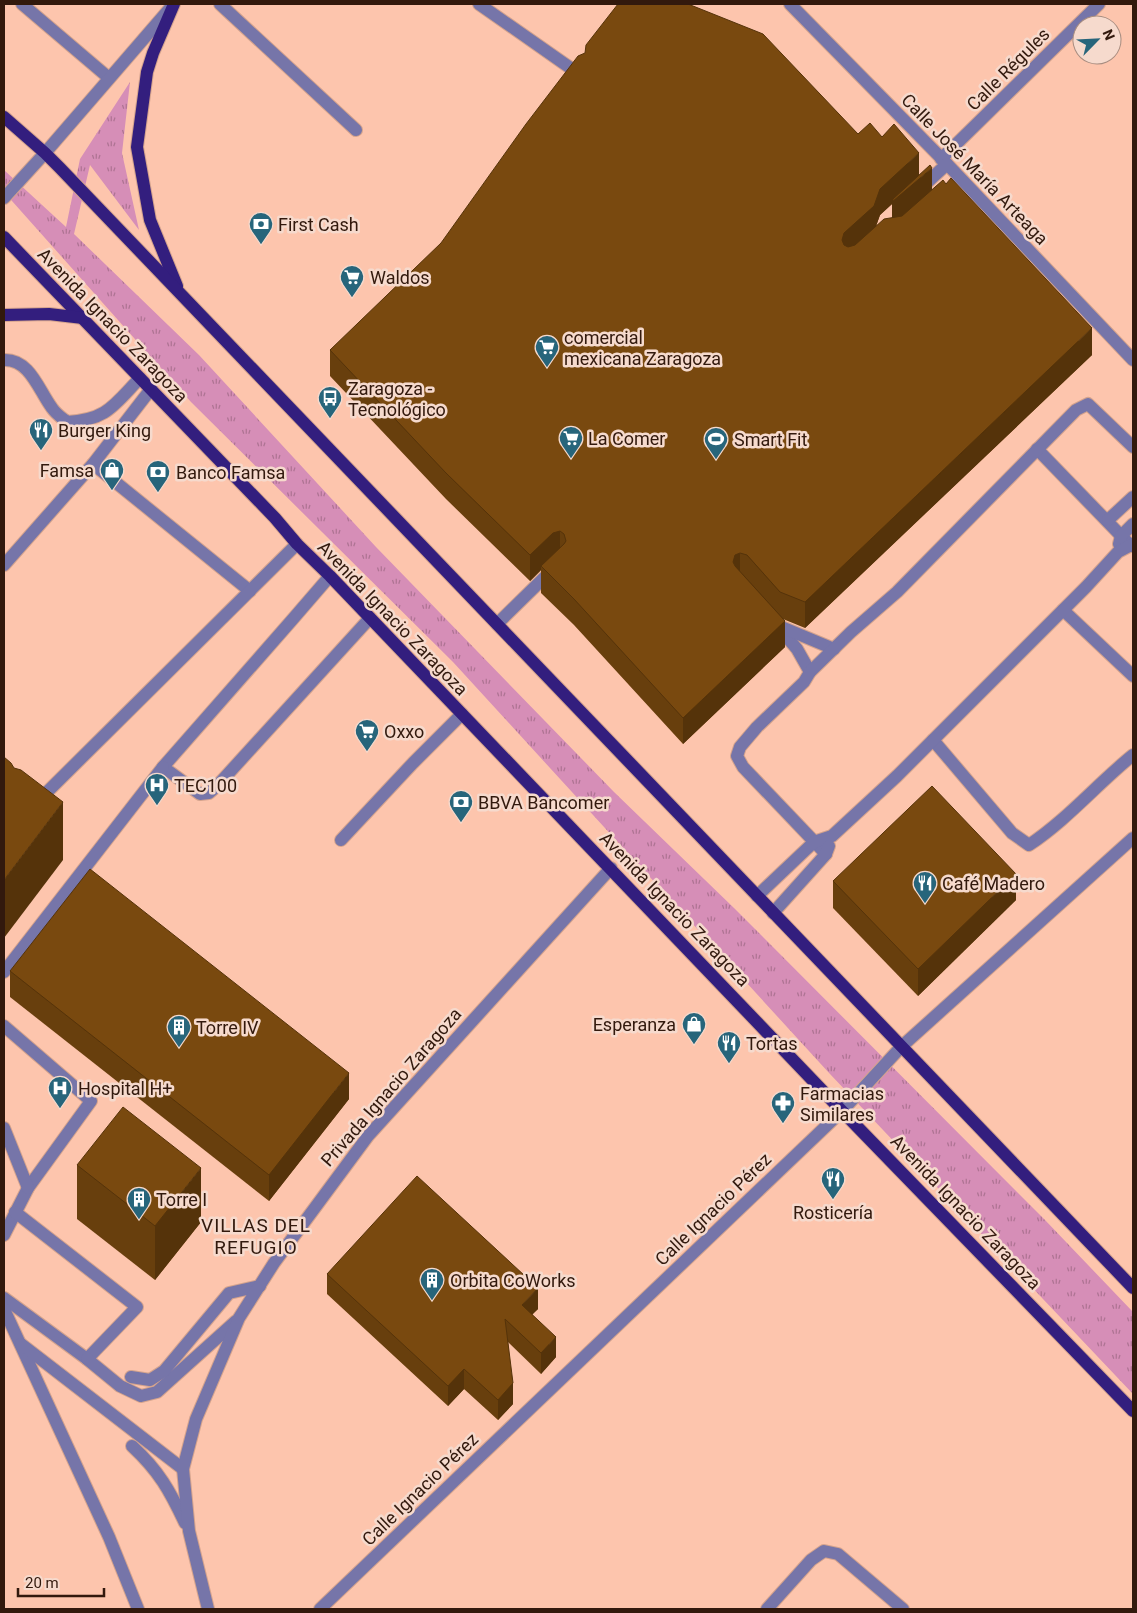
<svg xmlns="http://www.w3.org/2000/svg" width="1137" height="1613" font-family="Roboto,sans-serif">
<defs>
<pattern id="park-tufts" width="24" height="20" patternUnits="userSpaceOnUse" patternTransform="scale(1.25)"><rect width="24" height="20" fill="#d68eb7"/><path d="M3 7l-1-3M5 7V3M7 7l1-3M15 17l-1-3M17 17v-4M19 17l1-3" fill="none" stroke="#ae7393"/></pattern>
</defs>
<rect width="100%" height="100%" fill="#fdc5ad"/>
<path fill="url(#park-tufts)" d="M130 82 122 153 139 230 90 165 74 234 199 355 376 547 614 792 734 908 1045 1220 1133 1312V1394L830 1074 453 662 191 402 4 192V170L66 227 80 159Z"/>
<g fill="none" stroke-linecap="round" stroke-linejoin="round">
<g stroke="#d4a38d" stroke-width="14">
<g id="minor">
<path d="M22 4 109 78"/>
<path d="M220 4 356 130"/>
<path d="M479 4 579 74"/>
<path d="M790 4 947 164 1133 360"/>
<path d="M941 159 1099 4"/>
<path d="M920 189 947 164"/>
<path d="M4 198 45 153 172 6"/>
<path d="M4 360C30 359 39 391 52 408 56 414 62 418 67 422 107 420 114 405 140 378"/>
<path d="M1037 449 1131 546"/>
<path d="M93 464 250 591"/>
<path d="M1108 520 1133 497"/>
<path d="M1119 544 1121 536 1133 524"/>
<path d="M4 565 93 464 151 389"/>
<path d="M330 576 292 620 163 767 200 794 209 793 217 786 370 618"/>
<path d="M1063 610 1133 676"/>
<path d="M774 622 797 649 810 672"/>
<path d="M497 624 552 570"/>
<path d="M779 626 834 649"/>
<path d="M933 740 1012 833 1029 845C1068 819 1097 784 1133 755"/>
<path d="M36 803 297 544"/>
<path d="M341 840 413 763 462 714"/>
<path d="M826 854 743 767 737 756 740 747 757 727 804 682 810 672 851 632 897 592 1076 410 1088 404 1133 447"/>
<path d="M757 896 814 842 832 836 897 776 1086 587 1118 552 1133 544"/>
<path d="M773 913 826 854 829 846"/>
<path d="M4 972 163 767"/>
<path d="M4 1026 91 1101 28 1188 4 1235"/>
<path d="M4 1128 28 1188"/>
<path d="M4 1298 87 1359 137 1307 15 1212"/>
<path d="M4 1309 109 1537 138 1609"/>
<path d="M21 1344 183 1469"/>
<path d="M87 1359 120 1386 141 1396 157 1392 236 1321"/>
<path d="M131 1377 150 1380 164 1371 229 1293 260 1286"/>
<path d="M132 1446C159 1471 170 1491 185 1523"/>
<path d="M208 1609 189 1531 183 1469 196 1419 239 1318 274 1263 368 1136 611 868"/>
<path d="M320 1609 842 1111 901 1047 1133 838"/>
<path d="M767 1609 811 1560 824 1551 838 1554 903 1609"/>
</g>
</g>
<g stroke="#d4a38d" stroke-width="14">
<g id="major">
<path d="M174 4 153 53 147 72 137 147 150 220 177 286"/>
<path d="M4 117 45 153 60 168 1133 1288"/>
<path d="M4 237 275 518 297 544 330 576 842 1111 1133 1411"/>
<path d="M4 315 49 314 83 318"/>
</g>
</g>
<use href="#minor" stroke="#7675a9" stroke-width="12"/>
<use href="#major" stroke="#331e7e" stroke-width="12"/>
</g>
<g fill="#683f0d" fill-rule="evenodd">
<path d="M858 134 882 137 932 189 1092 355 805 628 783 619 785 647 683 744 574 625 541 593V570L530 581 446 499 330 376V350ZM892 204V218L876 226 880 215Z"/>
<path d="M833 881 1016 900 918 996 833 908Z"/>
<path d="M10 971 349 1099 269 1201 10 997Z"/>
<path d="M77 1165 201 1222 155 1280 77 1219Z"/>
<path d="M327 1274 538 1309 532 1314 556 1357 541 1374 508 1342 513 1404 498 1420 464 1389 448 1406 327 1294Z"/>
</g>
<g fill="#55330a">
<path d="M919 153V179L932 168V194L892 228V204L880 215 874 232 844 259 842 240 844 233 880 189Z"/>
<path d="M1092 328V355L805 628V602Z"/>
<path d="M560 531V557L541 566V570L530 581V555L553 533Z"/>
<path d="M740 553V579L733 562 735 555Z"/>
<path d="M785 621V647L683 744V718Z"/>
<path d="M63 802V860L4 938V880Z"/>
<path d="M1016 874V900L918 996V969Z"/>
<path d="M349 1073V1099L269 1201V1175Z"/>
<path d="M201 1168V1222L155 1280V1226Z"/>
<path d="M538 1288V1309L522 1325V1305Z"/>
<path d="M556 1337V1357L541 1374V1353Z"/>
<path d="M464 1369V1389L448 1406V1386Z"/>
<path d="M513 1383V1404L498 1420V1400Z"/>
</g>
<g fill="#79490f" stroke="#55330a">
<path d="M618 4H688L763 34 858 134 870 123 882 137 894 124 919 153 880 189 874 206 844 233 842 240 844 245 848 247 855 245 884 219 902 216 943 180 946 184 951 178 1092 328 805 602 780 592 747 555 740 553 735 555 733 562 735 566 785 621 683 718 574 599 541 566 564 544 566 541 564 534 560 531 553 533 530 555 446 473 330 350 441 243 526 124 578 56 585 53 586 45Z"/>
<path d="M930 165 932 168 892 202 893 199Z"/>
<path d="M4 757 11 763 14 768 21 770 63 802 4 880Z"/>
<path d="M932 786 1016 874 918 969 833 881Z"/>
<path d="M90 869 349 1073 269 1175 10 971Z"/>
<path d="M123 1107 201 1168 155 1226 77 1165Z"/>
<path d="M417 1176 538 1288 522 1305 556 1337 541 1353 505 1319 513 1383 498 1400 464 1369 448 1386 327 1274Z"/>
</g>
<defs>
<g id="bank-pin" transform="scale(1.25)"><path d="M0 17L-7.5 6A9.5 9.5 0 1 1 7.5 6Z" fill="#27657b" stroke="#f6dacd"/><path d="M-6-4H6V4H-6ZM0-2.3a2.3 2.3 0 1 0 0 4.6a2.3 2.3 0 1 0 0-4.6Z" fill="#fff"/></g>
<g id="supermarket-pin" transform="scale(1.25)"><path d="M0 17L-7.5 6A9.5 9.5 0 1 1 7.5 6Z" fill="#27657b" stroke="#f6dacd"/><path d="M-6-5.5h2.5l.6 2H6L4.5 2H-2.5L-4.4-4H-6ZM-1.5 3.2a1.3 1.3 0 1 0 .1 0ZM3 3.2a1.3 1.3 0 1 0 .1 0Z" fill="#fff"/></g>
<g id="bus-pin" transform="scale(1.25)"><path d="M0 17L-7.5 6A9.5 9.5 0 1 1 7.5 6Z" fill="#27657b" stroke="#f6dacd"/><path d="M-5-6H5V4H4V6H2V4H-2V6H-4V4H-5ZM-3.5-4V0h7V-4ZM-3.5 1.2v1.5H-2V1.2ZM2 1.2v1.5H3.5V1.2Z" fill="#fff"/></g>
<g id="restaurant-pin" transform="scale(1.25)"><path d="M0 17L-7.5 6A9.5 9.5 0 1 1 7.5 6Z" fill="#27657b" stroke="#f6dacd"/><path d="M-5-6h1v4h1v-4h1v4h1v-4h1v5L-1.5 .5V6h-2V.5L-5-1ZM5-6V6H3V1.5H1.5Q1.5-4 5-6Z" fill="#fff"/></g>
<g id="stadium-pin" transform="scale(1.25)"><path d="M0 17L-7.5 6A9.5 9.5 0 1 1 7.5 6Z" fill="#27657b" stroke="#f6dacd"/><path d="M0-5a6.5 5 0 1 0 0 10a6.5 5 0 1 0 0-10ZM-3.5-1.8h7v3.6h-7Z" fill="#fff"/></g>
<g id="shop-pin" transform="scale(1.25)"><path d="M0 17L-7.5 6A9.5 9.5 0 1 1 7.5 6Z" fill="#27657b" stroke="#f6dacd"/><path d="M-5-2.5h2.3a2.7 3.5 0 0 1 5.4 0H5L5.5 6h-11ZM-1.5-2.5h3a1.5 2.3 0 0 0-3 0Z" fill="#fff"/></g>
<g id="hospital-pin" transform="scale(1.25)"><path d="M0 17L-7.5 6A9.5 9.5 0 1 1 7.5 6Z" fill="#27657b" stroke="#f6dacd"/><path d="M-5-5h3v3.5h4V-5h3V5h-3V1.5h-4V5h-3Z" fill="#fff"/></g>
<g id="building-pin" transform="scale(1.25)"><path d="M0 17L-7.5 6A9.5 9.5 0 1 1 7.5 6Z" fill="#27657b" stroke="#f6dacd"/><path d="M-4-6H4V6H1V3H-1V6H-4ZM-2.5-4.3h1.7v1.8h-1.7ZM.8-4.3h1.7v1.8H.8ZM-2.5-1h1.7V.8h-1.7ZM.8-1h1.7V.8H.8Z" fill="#fff"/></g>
<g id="pharmacy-pin" transform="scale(1.25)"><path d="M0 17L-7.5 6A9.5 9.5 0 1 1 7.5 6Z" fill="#27657b" stroke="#f6dacd"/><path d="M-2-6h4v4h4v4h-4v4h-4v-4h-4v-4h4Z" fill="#fff"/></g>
</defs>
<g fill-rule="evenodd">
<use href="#bank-pin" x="261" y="224"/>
<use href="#supermarket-pin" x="352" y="277"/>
<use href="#supermarket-pin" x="547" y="347"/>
<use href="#bus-pin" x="330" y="398"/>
<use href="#restaurant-pin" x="41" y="430"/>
<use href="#supermarket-pin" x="571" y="438"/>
<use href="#stadium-pin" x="716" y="439"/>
<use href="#shop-pin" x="112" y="470"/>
<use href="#bank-pin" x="158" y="472"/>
<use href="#supermarket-pin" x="367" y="731"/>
<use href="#hospital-pin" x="157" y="785"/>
<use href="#bank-pin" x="461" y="802"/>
<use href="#restaurant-pin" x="925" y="883"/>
<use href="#shop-pin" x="694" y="1024"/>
<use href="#building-pin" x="179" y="1027"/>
<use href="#restaurant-pin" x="729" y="1043"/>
<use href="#hospital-pin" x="60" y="1088"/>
<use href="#pharmacy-pin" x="783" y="1103"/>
<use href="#restaurant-pin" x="833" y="1179"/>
<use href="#building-pin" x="139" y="1199"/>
<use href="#building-pin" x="432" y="1280"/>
</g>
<g text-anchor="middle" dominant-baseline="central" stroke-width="5" stroke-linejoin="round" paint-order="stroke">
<g font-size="18" fill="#32190d" stroke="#f6dacd">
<text transform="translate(1008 69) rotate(-45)">Calle Régules</text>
<text transform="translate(975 169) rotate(46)">Calle José María Arteaga</text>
<text transform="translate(113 325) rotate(46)">Avenida Ignacio Zaragoza</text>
<text transform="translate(393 618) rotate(46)">Avenida Ignacio Zaragoza</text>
<text transform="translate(675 909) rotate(46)">Avenida Ignacio Zaragoza</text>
<text transform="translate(391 1087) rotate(-49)">Privada Ignacio Zaragoza</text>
<text transform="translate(713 1209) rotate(-44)">Calle Ignacio Pérez</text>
<text transform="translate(966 1212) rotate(46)">Avenida Ignacio Zaragoza</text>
<text transform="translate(420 1489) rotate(-44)">Calle Ignacio Pérez</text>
</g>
<g font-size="18" fill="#32190d" stroke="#f6dacd" text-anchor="start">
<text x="278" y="224">First Cash</text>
<text x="370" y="277">Waldos</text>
<text x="564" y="337">comercial<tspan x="564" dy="21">mexicana Zaragoza</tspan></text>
<text x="348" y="388">Zaragoza -<tspan x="348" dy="21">Tecnológico</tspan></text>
<text x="58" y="430">Burger King</text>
<text x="588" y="438">La Comer</text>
<text x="734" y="439">Smart Fit</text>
<text x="94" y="470" text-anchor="end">Famsa</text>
<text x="176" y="472">Banco Famsa</text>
<text x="384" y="731">Oxxo</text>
<text x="174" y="785">TEC100</text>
<text x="478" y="802">BBVA Bancomer</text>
<text x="942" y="883">Café Madero</text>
<text x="676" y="1024" text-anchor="end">Esperanza</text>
<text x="196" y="1027">Torre IV</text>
<text x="746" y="1043">Tortas</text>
<text x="78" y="1088">Hospital H+</text>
<text x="800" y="1093">Farmacias<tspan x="800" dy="21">Similares</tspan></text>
<text x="156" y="1199">Torre I</text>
<text x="833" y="1212" text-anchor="middle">Rosticería</text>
<text x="450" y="1280">Orbita CoWorks</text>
</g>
<g font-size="19" letter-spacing="1" fill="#32190d" stroke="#f6dacd">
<text x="256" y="1225">VILLAS DEL<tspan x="256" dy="22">REFUGIO</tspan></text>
</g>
</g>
<rect width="1137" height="1613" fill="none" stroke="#32190d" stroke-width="10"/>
<g transform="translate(1097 40) rotate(66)"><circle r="24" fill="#f6dacd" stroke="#a88d80"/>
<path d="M0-4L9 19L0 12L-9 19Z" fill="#27657b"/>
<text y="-8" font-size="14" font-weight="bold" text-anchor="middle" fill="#32190d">N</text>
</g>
<path d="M18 1588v8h86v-8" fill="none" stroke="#32190d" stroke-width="2.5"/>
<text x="25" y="1588" font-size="15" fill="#32190d" stroke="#f6dacd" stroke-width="4" paint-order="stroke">20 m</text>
</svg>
